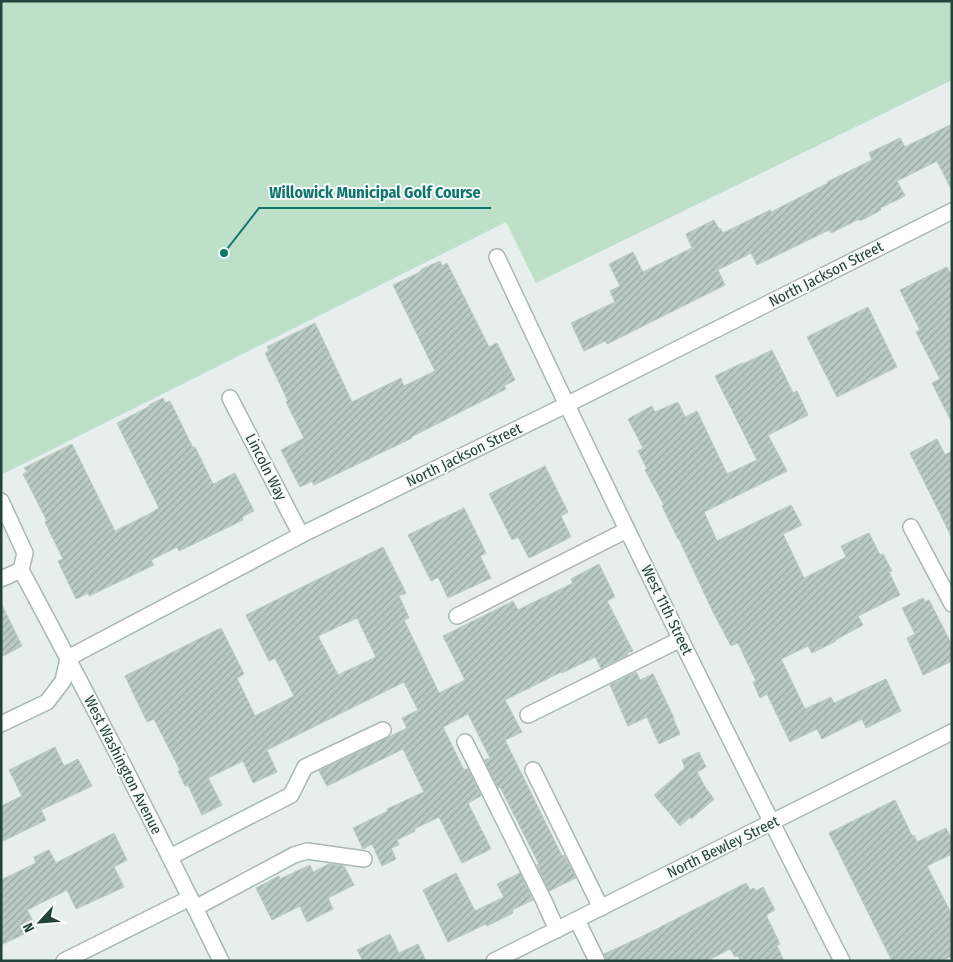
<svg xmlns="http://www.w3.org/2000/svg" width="953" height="962" font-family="'Fira Sans Condensed',sans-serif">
<defs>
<pattern id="building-hatch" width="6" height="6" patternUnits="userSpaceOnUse" patternTransform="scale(1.25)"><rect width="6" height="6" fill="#bbcac4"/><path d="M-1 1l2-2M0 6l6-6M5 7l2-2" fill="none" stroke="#98a6a0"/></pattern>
</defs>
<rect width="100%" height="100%" fill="#e6efeb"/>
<path fill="#bfe0c8" d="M1 1H952V80L536 283 506 222 1 475Z"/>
<g fill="url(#building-hatch)" stroke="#b8c9c2" fill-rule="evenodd">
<path d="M952 124V191L937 161 897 181 905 196 880 208 881 210 860 221 859 219 831 233 829 230 757 265 751 253 718 270 725 285 607 344 605 341 584 351 571 323 615 302 610 291 620 286 609 264 633 252 643 272 692 248 686 234 714 220 719 229 720 228 723 233 770 210 771 212 828 183 827 182 872 160 869 153 900 138 905 147Z"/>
<path d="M440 261 442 266 447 263 489 347 497 343 515 380 504 386 506 389 411 437 412 438 314 485 312 481 300 487 281 450 304 438 286 402 288 401 265 353 269 351 267 347 315 323 352 402 401 378 404 386 435 371 393 285 418 273 422 269Z"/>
<path d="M947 267 952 276V423L932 383 940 379 916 332 920 330 900 290Z"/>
<path d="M868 307 897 367 837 397 807 337Z"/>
<path d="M772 350 793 393 797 391 808 415 768 435 787 471 704 512 717 541 791 505 802 525 783 534 804 578 846 557 841 546 869 533 880 555 883 554 892 571 889 572 900 595 858 616 863 625 835 640 836 641 812 653 808 646 781 659 805 709 831 697 834 703 886 679 901 711 866 728 862 719 822 739 817 729 790 742 767 694 760 698 753 682 756 681 738 643 731 646 712 610 679 539H678L662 506 664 505 645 470 647 469 638 451 643 448 628 419 652 406 655 412 678 402 685 417 697 411 727 474 757 460 715 376 742 363 743 364Z"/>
<path d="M163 398 165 403 170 401 193 448 195 447 213 484 235 473 254 511 242 517 243 520 179 551 177 547 151 560 154 565 89 596 88 593 76 599 58 561 63 559 45 522 47 521 23 474 27 472 24 468 72 444 115 531 151 513 159 508 117 423 150 406 149 405Z"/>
<path d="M937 439 945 455 952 451V538L910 453Z"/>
<path d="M545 466 568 512 561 516 571 537 529 558 518 537 512 540 489 494Z"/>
<path d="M464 508 486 553 480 556 491 578 448 598 438 577 431 581 408 535Z"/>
<path d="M383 547 406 593 399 596 409 618 404 620 439 693 465 680 443 636 513 601 518 610 573 583 571 579 599 564 615 597 607 601 633 651 627 653 628 655 601 668 595 657 562 673 561 672 505 700 522 732 505 740 562 856 564 855 576 878 549 891 537 865 539 864 500 787 498 788 484 760 490 758 468 714 443 727 464 770 468 768 481 796 468 803 491 849 462 863 439 817 414 829 415 831 397 840 399 845 391 848 396 859 382 866 372 844 363 849 353 828 388 811 387 809 424 792 403 749 327 786 319 771 387 738 407 728 402 718 418 710 404 682 267 750 277 772 253 783 243 761 208 778 222 805 202 815 188 785 185 786 178 771 180 770 154 719 147 722 125 676 221 628 244 674 237 678 255 716 294 696 275 658 269 661 246 615ZM357 618 376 657 338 675 318 636Z"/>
<path d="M923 598 925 602 929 600 952 645V661L923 675 907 638 915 634 902 608Z"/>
<path d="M1 603 22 646 1 657Z"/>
<path d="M636 672 640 680 653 674 674 718H673L680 734 659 744 647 717 628 726 610 685Z"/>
<path d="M55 747 64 766 78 759 92 786 41 810 46 820 1 842V806L22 796 9 770Z"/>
<path d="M699 752 706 767 697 772 705 787 714 799 691 819 690 817 680 826 654 795 685 768 682 760Z"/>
<path d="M895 800 912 836 914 835 917 842 946 828 952 840V854L927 866 952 915V956L941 961H892L829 833Z"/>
<path d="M114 833 127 860 114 867 124 887 76 909 67 890 27 910 37 928 1 945V880L36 863 34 857 49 850 56 863Z"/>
<path d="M329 864 344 866 354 885 328 898 333 909 307 922 300 906 272 920 256 888 279 876 280 879 310 865 313 872Z"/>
<path d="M456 873 475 911 504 897 497 884 520 873 533 900 512 910 513 913 487 926 486 924 448 942 423 890Z"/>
<path d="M746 883 750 890 754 888 756 891 763 887 775 910 766 915 780 944 777 946 784 961H740L738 956 735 957 730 949 707 961H606L604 954 643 936Z"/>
<path d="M390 934 399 953 418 944 426 961H363L357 950Z"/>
</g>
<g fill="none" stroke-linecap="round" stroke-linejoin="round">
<g stroke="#a8b8b2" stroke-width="18">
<g id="minor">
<path d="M497 257C608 494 723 728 842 961"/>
<path d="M230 398 301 535"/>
<path d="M1 501 25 553 21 570"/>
<path d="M911 527 952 604"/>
<path d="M21 570C90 699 157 829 221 961"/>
<path d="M1 579 21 570"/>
<path d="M457 616 627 530"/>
<path d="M528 715 681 639"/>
<path d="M1 724 47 702 63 681 68 658 301 535 566 405 952 211"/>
<path d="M465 742 544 901 557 930"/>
<path d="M533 770 601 908"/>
<path d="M170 857 291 795 305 767 383 730"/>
<path d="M195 908 294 855 307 851 364 859"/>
<path d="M577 920 597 961"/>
<path d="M64 961 190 898"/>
<path d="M494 961 952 732"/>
</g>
</g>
<use href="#minor" stroke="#fff" stroke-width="15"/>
</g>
<g text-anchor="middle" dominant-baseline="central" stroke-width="4" stroke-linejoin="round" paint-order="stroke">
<g font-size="15" fill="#24423a" stroke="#f7fbf9">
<text transform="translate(826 274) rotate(-27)">North Jackson Street</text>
<text transform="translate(464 455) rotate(-26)">North Jackson Street</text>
<text transform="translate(266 467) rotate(63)">Lincoln Way</text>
<text transform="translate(667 610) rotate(64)">West 11th Street</text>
<text transform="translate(123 765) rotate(63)">West Washington Avenue</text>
<text transform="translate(723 847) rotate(-26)">North Bewley Street</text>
</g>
</g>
<path fill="none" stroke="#0f766e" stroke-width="2" d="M224 253L259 208H491"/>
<circle fill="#0f766e" stroke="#f7fbf9" stroke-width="2" cx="224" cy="253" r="5"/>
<g font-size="16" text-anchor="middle" font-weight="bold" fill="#0f766e" stroke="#f7fbf9" stroke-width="4" stroke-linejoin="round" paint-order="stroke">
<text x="375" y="198">Willowick Municipal Golf Course</text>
</g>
<rect width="953" height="962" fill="none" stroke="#24423a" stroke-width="5"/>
<g transform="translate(40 922) rotate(244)" stroke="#f7fbf9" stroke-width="4" paint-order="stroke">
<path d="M0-4L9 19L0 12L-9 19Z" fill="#24423a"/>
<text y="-8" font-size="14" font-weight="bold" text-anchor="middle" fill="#24423a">N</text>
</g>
</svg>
